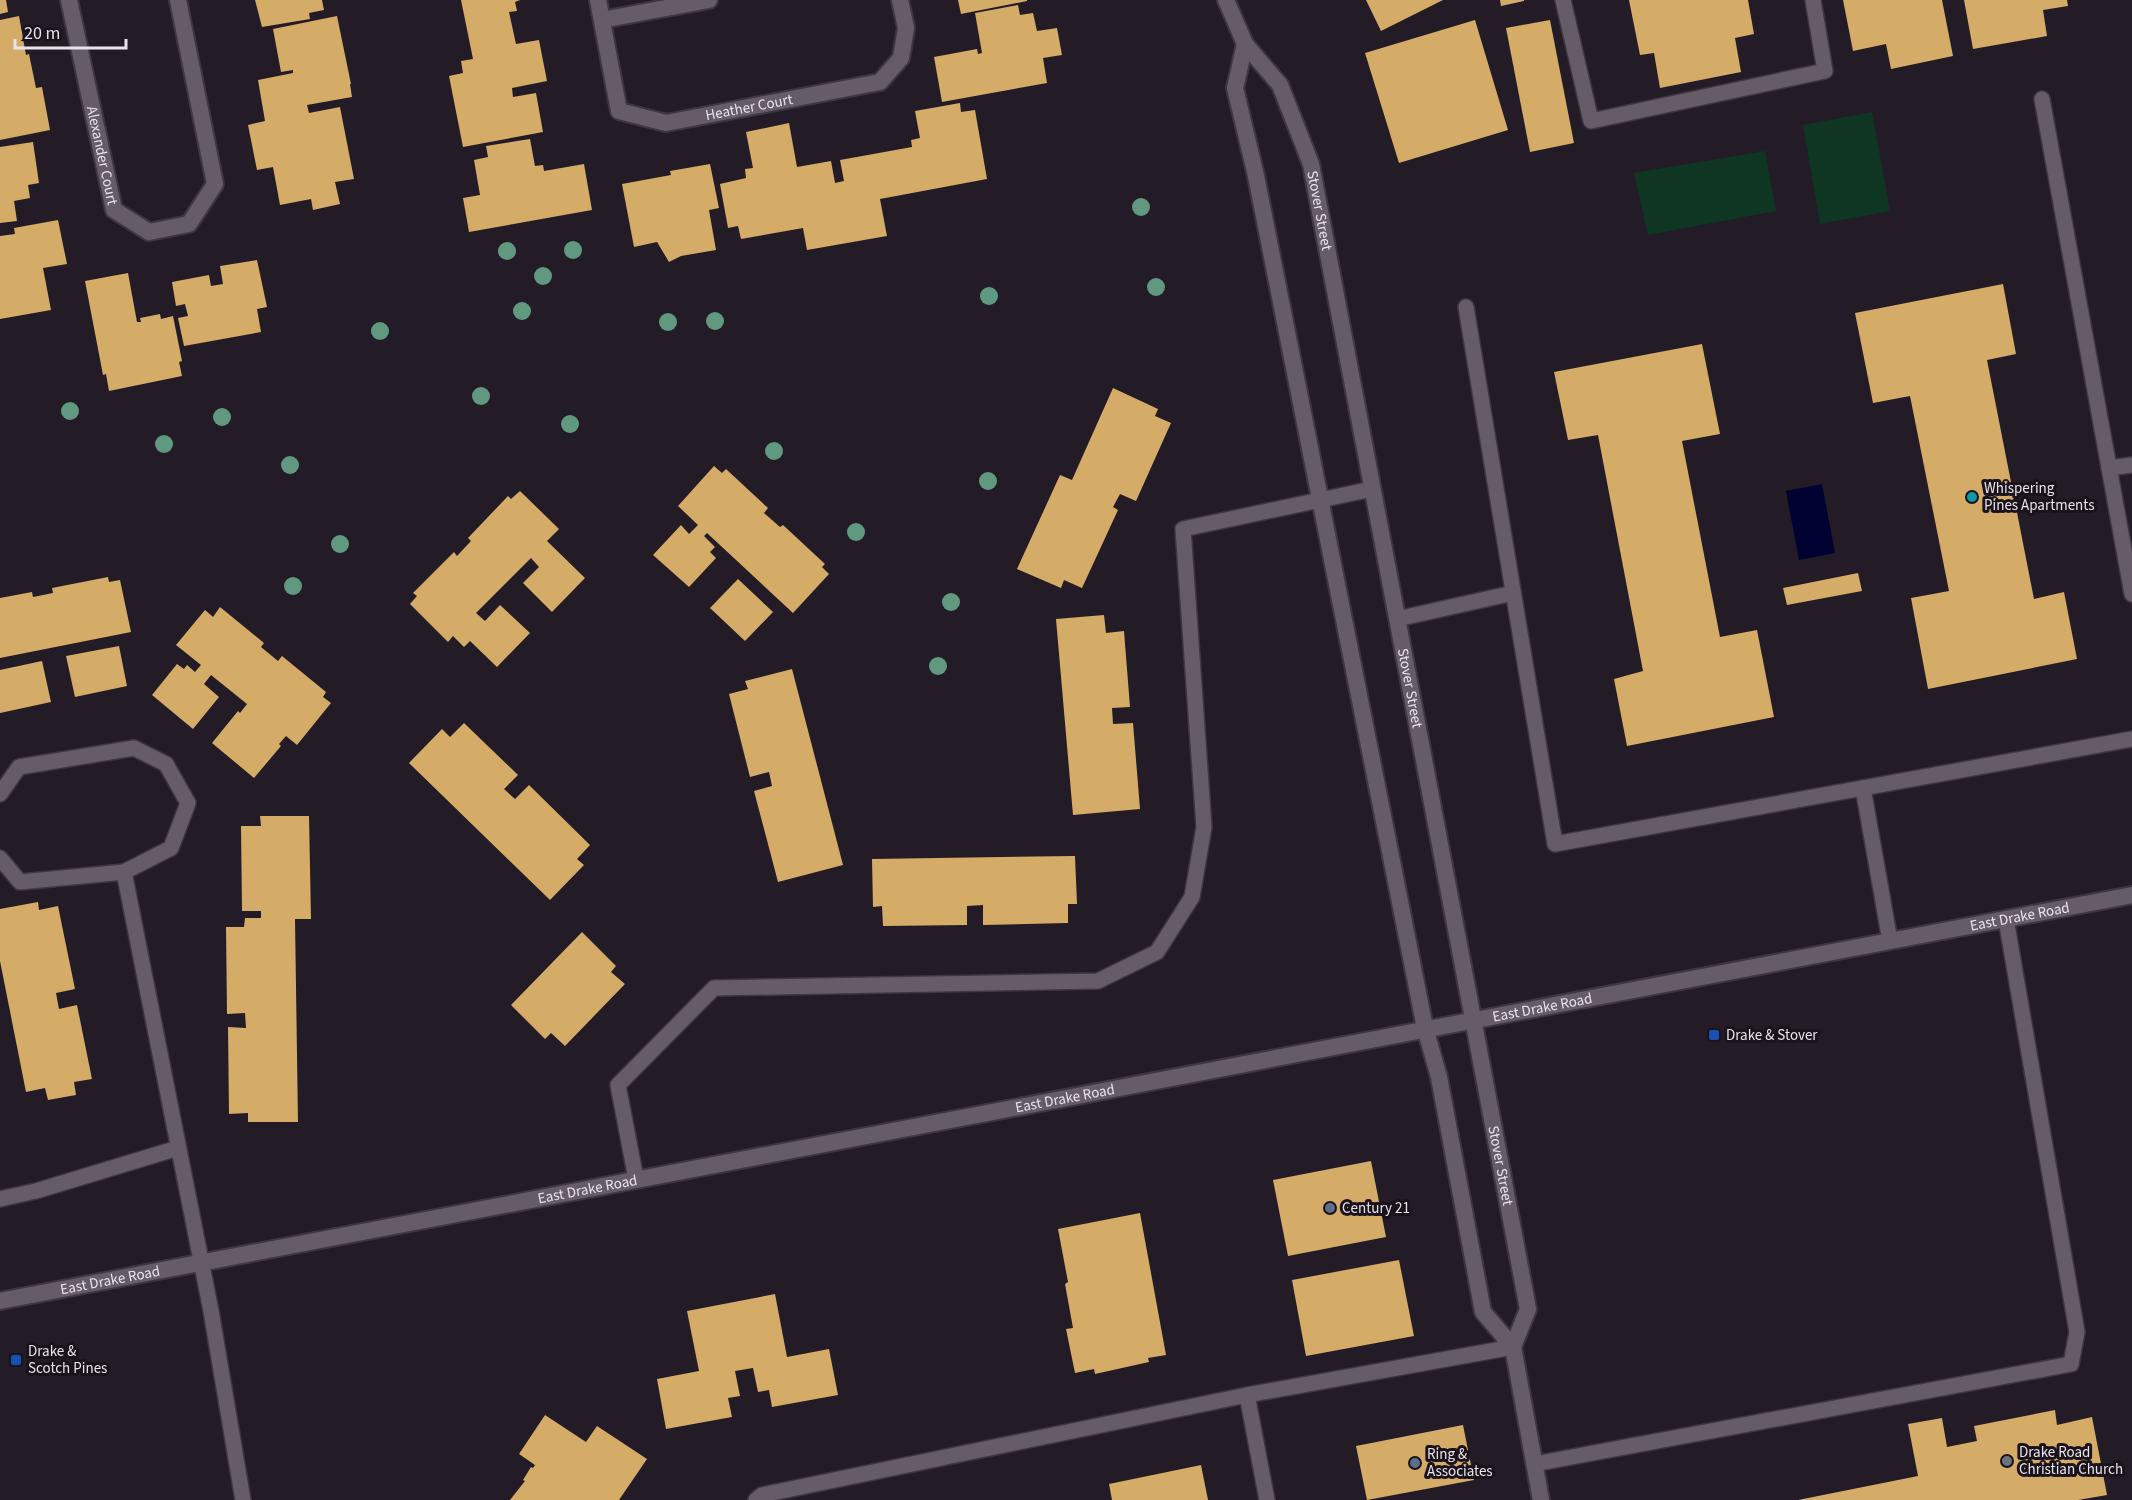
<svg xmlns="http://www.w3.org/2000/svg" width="2132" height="1500" font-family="'Source Sans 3',sans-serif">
<rect width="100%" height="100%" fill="#231c26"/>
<g fill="#0e3623">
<path d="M1872 112 1890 211 1820 224 1803 125Z"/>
<path d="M1765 151 1776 211 1648 235 1634 173Z"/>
</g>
<path fill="#000231" d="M1822 484 1835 553 1799 560 1786 491Z"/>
<g fill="#d5ab68">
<path d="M0 0H6L8 12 0 14Z"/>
<path d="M255 0H322L324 10 309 13 310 19 262 27Z"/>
<path d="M461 0H520L515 2 517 11 509 12 516 44 539 40 547 81 512 88 513 97 536 93 543 132 463 147 449 76 463 73 461 61 473 59Z"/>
<path d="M958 0H1027V1L961 14Z"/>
<path d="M1366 0H1443L1381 31Z"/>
<path d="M1500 0H1524V1L1501 6Z"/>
<path d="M1629 0H1748L1754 34 1735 38 1741 72 1660 88 1654 53 1640 55Z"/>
<path d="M1843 0H1942L1953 56 1891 69 1886 44 1853 51Z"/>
<path d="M1964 0H2067L2068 6 2043 10 2047 36 1973 49Z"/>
<path d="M1018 5 1020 15 1033 13 1037 31 1057 28 1062 55 1043 58 1047 83 942 102 934 57 977 49 978 54 982 53 975 13Z"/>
<path d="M19 16 26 55 29 54 36 88 42 87 50 130 0 140V20Z"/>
<path d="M337 16 351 84H350L352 97 307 105 309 113 340 107 354 179 335 182 340 204 313 210 311 199 280 205 273 167 257 170 248 125 265 121 258 80 293 73V70L281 72 273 29Z"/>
<path d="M1475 20 1508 130 1399 163 1365 53Z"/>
<path d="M1550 20 1574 143 1530 152 1506 28Z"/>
<path d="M960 103 961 112 975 110 987 179 880 199 887 236 807 250 803 228 741 239 738 226 728 228 720 184 746 178 745 169 753 168 746 132 789 123 797 167 831 161 835 183 844 181 840 160 912 147 911 140 920 138 915 111Z"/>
<path d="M530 139 535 166 543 165 544 171 584 164 592 210 469 232 463 198 480 195 474 160 488 157 486 146Z"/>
<path d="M33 142 39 183 28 185 30 198 14 201 17 221 0 223V147Z"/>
<path d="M710 164 719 208 709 210 716 250 681 256 669 262 657 242 634 247 622 184 671 175 670 171Z"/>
<path d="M58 220 67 264 43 268 51 310 0 319V236L15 234 14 228Z"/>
<path d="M257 260 267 307 257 309 261 332 184 346 178 318 188 316 185 304 176 306 172 282 209 275 211 286 223 284 220 266Z"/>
<path d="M128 273 137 322H141L140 318 160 314 161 319 173 316 182 361 179 362 182 376 109 391 106 374 103 375 85 281Z"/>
<path d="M2003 284 2016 354 1987 360 2034 599 2064 592 2077 659 1928 689 1911 598 1949 591 1910 396 1873 403 1855 313Z"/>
<path d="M1702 344 1720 434 1682 441 1720 637 1757 630 1774 717 1627 746 1614 679 1643 671 1598 435 1568 440 1554 372Z"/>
<path d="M1113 388 1158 409 1155 416 1171 423 1136 501 1120 494 1113 507 1118 510 1082 588 1064 580 1061 588 1017 569 1060 475 1072 480Z"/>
<path d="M714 466 722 473 726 469 768 508 764 513 780 527 783 525 825 564 822 567 829 574 793 613 707 533 704 536 715 547 710 552 716 558 689 587 653 555 681 525 689 534 698 525 678 506Z"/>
<path d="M520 491 559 529 547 541 585 578 552 612 523 583 539 567 531 558 476 613 485 621 500 605 530 633 497 667 470 641 464 647 453 636 448 642 410 604 417 596 413 593 454 552 457 556 471 541 468 538 508 496 511 499Z"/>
<path d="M1858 573 1862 591 1787 605 1783 588Z"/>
<path d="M108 577 109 582 120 580 131 632 0 658V598L32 592 33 597 53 593 52 588Z"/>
<path d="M738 579 773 612 745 641 710 608Z"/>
<path d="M220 607 264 643 261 647 278 661 282 656 326 692 323 697 331 703 297 745 286 736 279 744 281 746 254 778 212 743 238 711 240 713 247 704 211 675 204 684 219 697 193 729 152 695 177 664 184 669 187 665 195 672 201 665 176 645 205 610 213 617Z"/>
<path d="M1104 615 1106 633 1124 631 1130 707 1112 708 1113 724 1133 723 1140 809 1073 815 1056 619Z"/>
<path d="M119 646 127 686 75 697 66 656Z"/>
<path d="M42 661 51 702 0 713V670Z"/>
<path d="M792 669 843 865 778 882 754 791 772 786 769 772 750 777 729 694 748 689 745 681Z"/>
<path d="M464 723 518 775 504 789 515 799 529 785 590 845 577 859 584 865 550 900 409 763 442 729 450 737Z"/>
<path d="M260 816H309L311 919H295L298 1122H248V1113L229 1114 228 1027 246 1028 245 1013 227 1014 226 927H244L245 918H261V911H242L241 826H261Z"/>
<path d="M1075 856 1077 904H1068V923L983 925V905L967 906V925L883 926 882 906 873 907 872 859Z"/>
<path d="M38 902 39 910 58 906 75 989 56 993 59 1009 77 1005 92 1079 74 1082 76 1095 48 1100 45 1088 26 1092 0 961V909Z"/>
<path d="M582 932 616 966 611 972 625 984 565 1046 551 1033 545 1039 511 1005Z"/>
<path d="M1371 1161 1386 1237 1288 1256 1273 1180Z"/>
<path d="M1140 1213 1166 1355 1148 1358 1149 1362 1095 1374 1094 1369 1075 1373 1066 1329 1073 1328 1065 1284 1068 1282 1058 1229Z"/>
<path d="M1399 1260 1414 1336 1306 1356 1292 1280Z"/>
<path d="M775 1294 787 1357 829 1349 838 1395 772 1407 769 1390 758 1392 753 1368 735 1371 740 1396 728 1398 732 1417 666 1429 657 1379 699 1371 687 1311Z"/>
<path d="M2055 1410 2057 1425 2092 1417 2107 1495 2078 1500H1798L1918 1476 1908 1424 1942 1418 1947 1447 1977 1441 1974 1426Z"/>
<path d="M545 1415 586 1442 597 1426 647 1459 619 1500H510L525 1481 523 1480 531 1467 533 1468 535 1465 519 1454Z"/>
<path d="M1463 1425 1474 1480 1367 1500 1356 1446Z"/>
<path d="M1201 1465 1208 1500H1112L1109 1484Z"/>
</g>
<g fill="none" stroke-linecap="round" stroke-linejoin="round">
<g stroke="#3d373f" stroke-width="18">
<g id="service">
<path d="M1563 0 1591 121 1825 71 1813 0"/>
<path d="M2042 99 2132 594"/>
<path d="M1466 307 1555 844 2132 739"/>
<path d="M2109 468 2132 465"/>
<path d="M1397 619 1513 593"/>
<path d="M1863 788 1890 941"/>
<path d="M0 794 19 767 134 748 166 764 188 803 171 848 124 872 20 882 0 858"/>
<path d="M124 872 211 1311 243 1500"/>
<path d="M636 1179 618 1085 714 988 1098 981 1157 952 1192 897 1204 827 1183 529 1372 489"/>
<path d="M0 1199 36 1191 178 1148"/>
<path d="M1247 1395 1267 1500"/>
<path d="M1534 1464 2071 1364 2077 1332 2006 919"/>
<path d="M756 1500 762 1495 1247 1395 1513 1347"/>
</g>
</g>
<g stroke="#3d373f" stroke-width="20">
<g id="minor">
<path id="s1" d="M69 0 114 210 149 232 189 224 215 184 178 0"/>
<path id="s2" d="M598 0 619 111 666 123 880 82 901 58 906 28 900 0"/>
<path id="s3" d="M1226 0 1245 44 1280 85 1311 164 1528 1309 1513 1347"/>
<path d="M602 20 709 0"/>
<path d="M1245 44 1235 88 1256 176 1425 1028 1439 1077 1483 1312 1513 1347 1541 1500"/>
</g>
</g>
<g stroke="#3d373f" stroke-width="20">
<g id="secondary">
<path id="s4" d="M0 1301 2132 895"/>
</g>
</g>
<use href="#service" stroke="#655c68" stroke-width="15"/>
<use href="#minor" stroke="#655c68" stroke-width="16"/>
<use href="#secondary" stroke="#655c68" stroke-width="16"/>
</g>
<g fill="#60997f">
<circle cx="1141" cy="207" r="9"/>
<circle cx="573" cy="250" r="9"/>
<circle cx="507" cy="251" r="9"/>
<circle cx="543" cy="276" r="9"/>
<circle cx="1156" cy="287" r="9"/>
<circle cx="989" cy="296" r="9"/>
<circle cx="522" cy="311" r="9"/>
<circle cx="715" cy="321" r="9"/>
<circle cx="668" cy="322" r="9"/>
<circle cx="380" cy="331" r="9"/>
<circle cx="481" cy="396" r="9"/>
<circle cx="70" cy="411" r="9"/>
<circle cx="222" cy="417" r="9"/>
<circle cx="570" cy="424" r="9"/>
<circle cx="164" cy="444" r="9"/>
<circle cx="774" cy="451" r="9"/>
<circle cx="290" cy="465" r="9"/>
<circle cx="988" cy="481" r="9"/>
<circle cx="856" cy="532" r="9"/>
<circle cx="340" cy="544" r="9"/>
<circle cx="293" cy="586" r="9"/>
<circle cx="951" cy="602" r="9"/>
<circle cx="938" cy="666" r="9"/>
</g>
<circle fill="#0f9aa8" stroke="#1a131c" stroke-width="2" cx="1972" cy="497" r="6"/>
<g fill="#1a4fb4" stroke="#1a131c" stroke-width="2">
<rect x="1708" y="1029" width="12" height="12" rx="3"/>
<rect x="10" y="1354" width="12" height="12" rx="3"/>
</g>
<g fill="#5c6f8a" stroke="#1a131c" stroke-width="2">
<circle cx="1330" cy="1208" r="6"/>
<circle cx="1415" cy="1463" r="6"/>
</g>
<circle fill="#6b7280" stroke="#1a131c" stroke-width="2" cx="2007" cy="1461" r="6"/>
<g text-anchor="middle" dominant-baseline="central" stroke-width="6" stroke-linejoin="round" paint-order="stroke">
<g font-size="15" fill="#e9e4ea" stroke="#1a131c">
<text stroke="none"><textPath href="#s2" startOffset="246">Heather Court</textPath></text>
<text stroke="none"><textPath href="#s1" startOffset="159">Alexander Court</textPath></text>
<text stroke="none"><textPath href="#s3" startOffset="234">Stover Street</textPath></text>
<text stroke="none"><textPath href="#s3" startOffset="720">Stover Street</textPath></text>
<text stroke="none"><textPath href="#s4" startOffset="2056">East Drake Road</textPath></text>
<text stroke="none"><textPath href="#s4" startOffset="1570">East Drake Road</textPath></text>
<text stroke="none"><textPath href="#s4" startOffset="1084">East Drake Road</textPath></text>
<text stroke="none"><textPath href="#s3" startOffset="1206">Stover Street</textPath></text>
<text stroke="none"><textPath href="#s4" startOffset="598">East Drake Road</textPath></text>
<text stroke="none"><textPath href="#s4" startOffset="112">East Drake Road</textPath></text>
</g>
<g font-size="15" fill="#e9e4ea" stroke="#1a131c" text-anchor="start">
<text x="1984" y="488">Whispering<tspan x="1984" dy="17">Pines Apartments</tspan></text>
<text x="1726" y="1035">Drake &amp; Stover</text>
<text x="1342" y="1208">Century 21</text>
<text x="28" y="1351">Drake &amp;<tspan x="28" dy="17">Scotch Pines</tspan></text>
<text x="2019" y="1452">Drake Road<tspan x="2019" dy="17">Christian Church</tspan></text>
<text x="1427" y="1454">Ring &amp;<tspan x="1427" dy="17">Associates</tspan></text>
</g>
</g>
<path d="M15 39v9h111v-9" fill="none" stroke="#e9e4ea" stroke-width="3"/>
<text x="24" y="39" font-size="18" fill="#e9e4ea" stroke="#1a131c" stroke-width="4.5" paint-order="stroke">20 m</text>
</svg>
